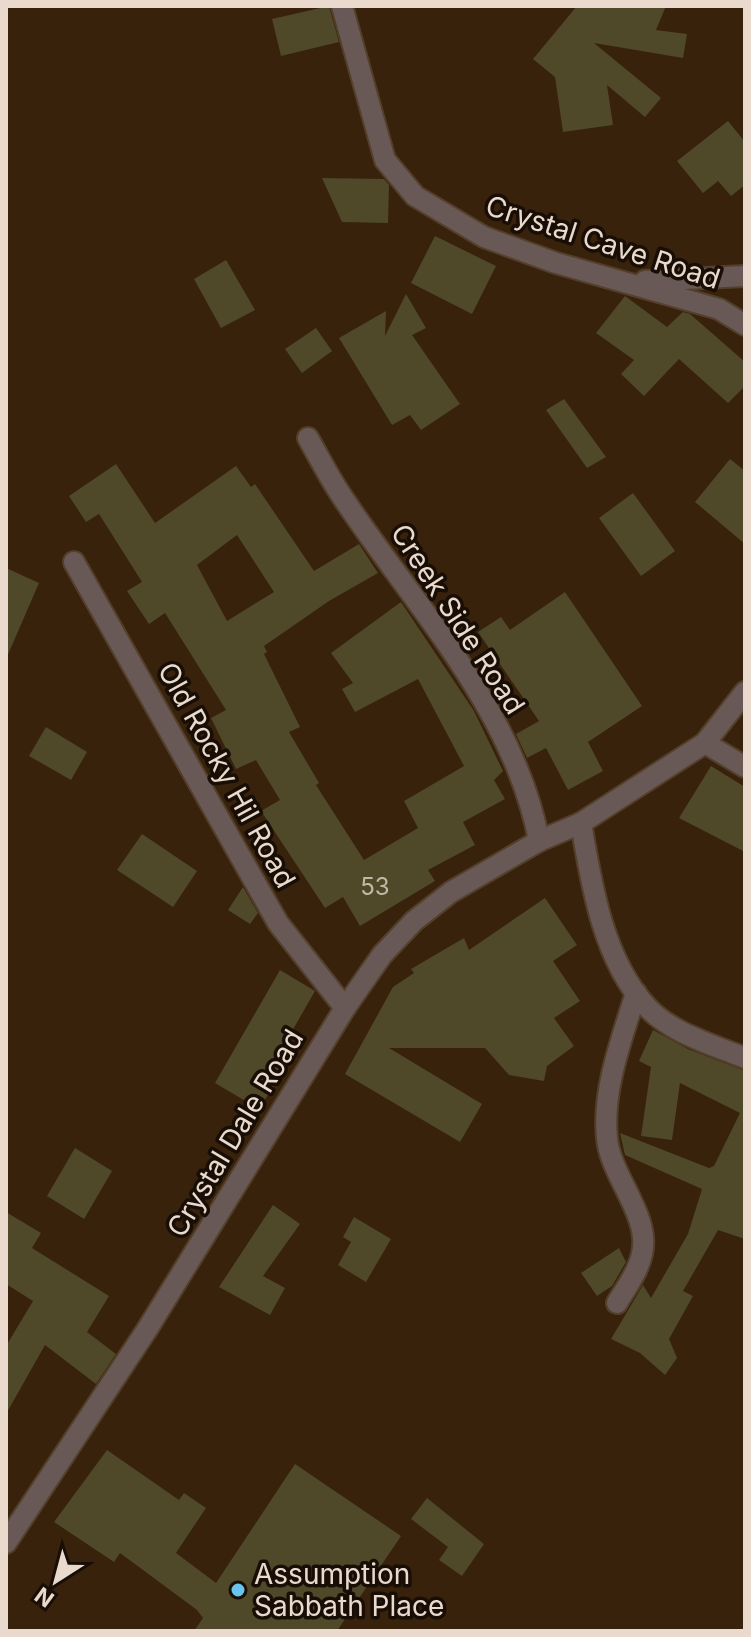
<svg xmlns="http://www.w3.org/2000/svg" width="751" height="1637" font-family="Inter,sans-serif">
<rect width="100%" height="100%" fill="#38220c"/>
<g fill="#4f4829" fill-rule="evenodd">
<path d="M329 6 339 42 281 56 272 19Z"/>
<path d="M577 6H666L656 30 687 34 683 58 594 43 661 98 645 117 607 85 613 125 563 132 555 77 533 59Z"/>
<path d="M728 121 745 142V185L731 196 718 181 703 193 677 161Z"/>
<path d="M322 178 384 179 389 185 388 223 342 222Z"/>
<path d="M435 236 496 266 472 314 411 283Z"/>
<path d="M226 260 255 310 221 328 194 279Z"/>
<path d="M406 294 426 328 412 335 460 404 421 430 410 415 392 425 339 338 386 311 385 336Z"/>
<path d="M625 296 667 327 683 312 690 314 745 362V386L728 403 679 359 644 396 621 374 634 360 596 333Z"/>
<path d="M316 328 332 351 302 373 285 349Z"/>
<path d="M564 399 606 457 587 468 546 410Z"/>
<path d="M730 459 745 471V544L695 502Z"/>
<path d="M116 464 155 523 236 466 251 487 255 484 314 571 359 544 378 573 329 601 264 646 267 652 264 654 300 727 289 732 319 783 316 785 364 860 418 828 404 801 464 766 418 679 355 712 342 689 353 683 331 653 401 602 474 711 503 771 494 780 505 799 463 822 475 845 428 870 435 881 360 926 343 897 325 908 261 811 280 800 256 760 236 769 211 718 226 710 165 613 149 624 127 591 142 582 99 514 86 522 69 496ZM237 535 274 592 227 621 197 565Z"/>
<path d="M633 493 675 551 641 576 599 518Z"/>
<path d="M6 568 39 583 6 659Z"/>
<path d="M565 592 642 706 588 742 603 771 568 790 546 748 527 758 516 734 539 721 478 632 501 617 510 630Z"/>
<path d="M46 727 87 752 71 780 29 756Z"/>
<path d="M711 766 745 787V852L679 818Z"/>
<path d="M142 834 197 871 173 907 117 870Z"/>
<path d="M243 887 258 913 250 924 228 910Z"/>
<path d="M545 898 577 945 553 961 580 1001 554 1018 574 1046 547 1066 544 1081 509 1075 485 1048H389L482 1104 460 1142 345 1074 393 987 414 973 411 969 464 938 469 950Z"/>
<path d="M280 970 315 991 275 1061 285 1068 259 1109 215 1083Z"/>
<path d="M653 1030 688 1049 745 1071V1239L718 1230 683 1291 693 1296 669 1339 677 1358 665 1375 640 1353 611 1339 643 1285 651 1298 688 1234 702 1189 625 1155 620 1133 709 1168 714 1166 740 1113 680 1083 672 1140 641 1136 651 1067 639 1061Z"/>
<path d="M75 1148 112 1171 84 1219 47 1196Z"/>
<path d="M273 1205 300 1224 263 1276 285 1288 270 1315 219 1287Z"/>
<path d="M6 1212 41 1233 32 1248 109 1296 87 1332 116 1354 96 1384 45 1345 6 1414V1346L33 1301 6 1284Z"/>
<path d="M354 1217 391 1239 366 1282 338 1265 351 1242 343 1237Z"/>
<path d="M619 1248 626 1262 612 1286 597 1296 581 1273Z"/>
<path d="M107 1450 179 1500 184 1493 206 1508 176 1553 216 1583 295 1464 401 1536 337 1631H194L203 1618 197 1610 120 1553 114 1562 54 1522Z"/>
<path d="M427 1498 484 1544 462 1576 439 1560 448 1547 411 1519Z"/>
</g>
<g fill="none" stroke-linecap="round" stroke-linejoin="round">
<g stroke="#543f2b" stroke-width="24">
<g id="minor">
<path d="M342 6 385 160 415 196 484 237 556 263 719 309 745 325"/>
<path d="M645 281 745 276"/>
<path d="M308 438C320 459 331 481 345 501 416 607 515 712 539 841"/>
<path d="M74 562 278 923 345 1008"/>
<path d="M705 743 745 767"/>
<path d="M581 823C591 883 603 960 647 1007 671 1033 713 1045 745 1058"/>
<path d="M617 1303C626 1288 638 1272 642 1254 651 1215 610 1176 607 1138 602 1090 622 1038 636 993"/>
<path d="M6 1543 148 1328 345 1008 382 955 414 921 451 892 539 841 581 823 705 743 745 692"/>
</g>
</g>
<use href="#minor" stroke="#695956" stroke-width="20"/>
</g>
<circle fill="#67c4ef" stroke="#180e06" stroke-width="3" cx="238" cy="1590" r="8"/>
<g text-anchor="middle" dominant-baseline="central" stroke-width="7" stroke-linejoin="round" paint-order="stroke">
<g font-size="24" fill="#c2b6a4">
<text x="375" y="886">53</text>
</g>
<g font-size="28" fill="#e9dacd" stroke="#180e06">
<text transform="translate(603 242) rotate(18)">Crystal Cave Road</text>
<text transform="translate(458 619) rotate(57)">Creek Side Road</text>
<text transform="translate(227 775) rotate(61)">Old Rocky Hil Road</text>
<text transform="translate(235 1133) rotate(-59)">Crystal Dale Road</text>
</g>
<g font-size="28" fill="#e9dacd" stroke="#180e06" text-anchor="start">
<text x="254" y="1574">Assumption<tspan x="254" dy="32">Sabbath Place</tspan></text>
</g>
</g>
<rect width="751" height="1637" fill="none" stroke="#e9dacd" stroke-width="16"/>
<g transform="translate(56 1581) rotate(216)" stroke="#180e06" stroke-width="6" paint-order="stroke">
<path d="M0-6L14 30L0 20L-14 30Z" fill="#e9dacd"/>
<text y="-12" font-size="22" font-weight="bold" text-anchor="middle" fill="#e9dacd">N</text>
</g>
</svg>
